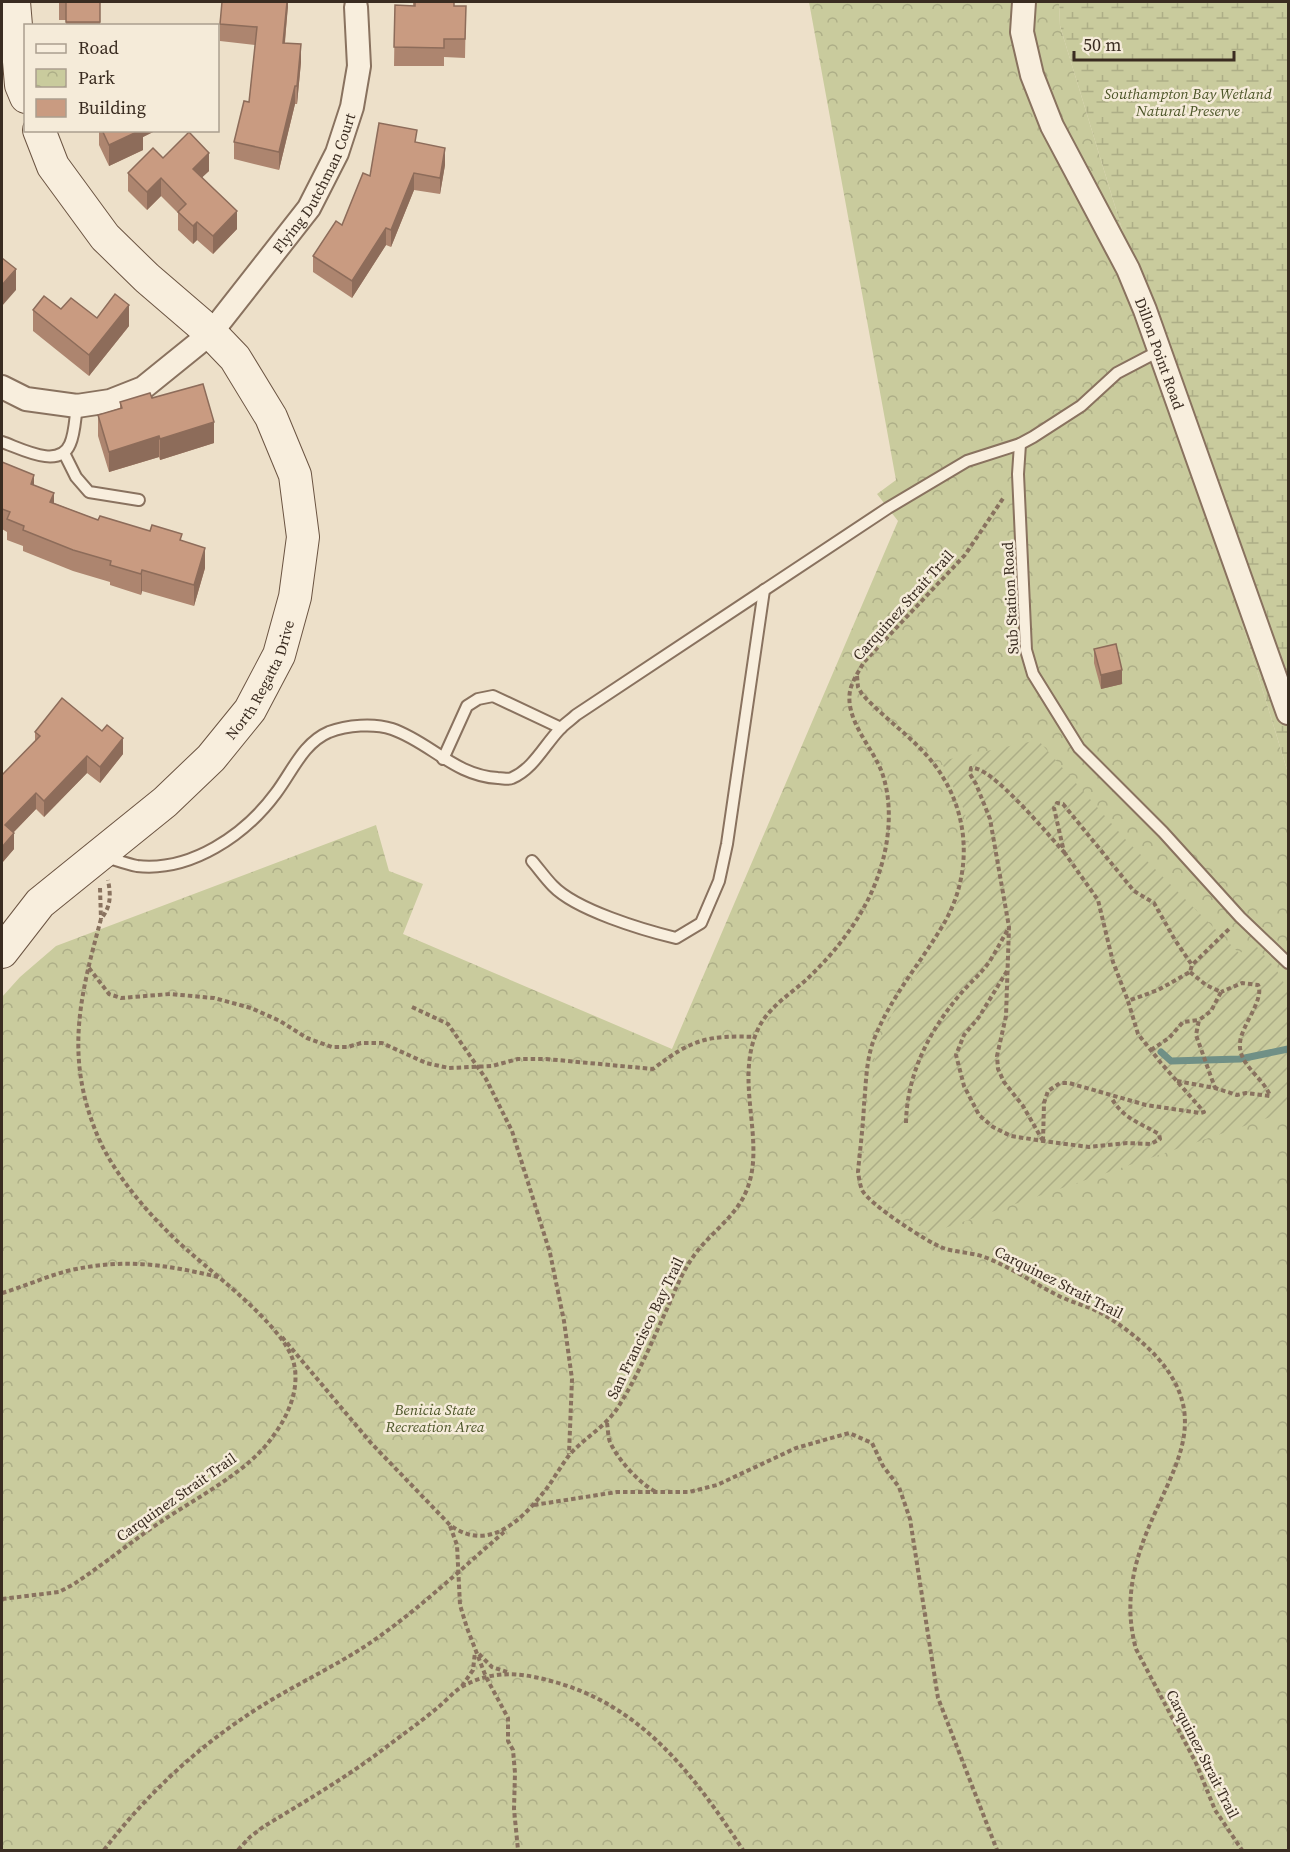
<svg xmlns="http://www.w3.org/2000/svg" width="1290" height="1852" font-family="'Source Serif 4',serif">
<defs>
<pattern id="wetland-marsh" width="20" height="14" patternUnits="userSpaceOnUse" patternTransform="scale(1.5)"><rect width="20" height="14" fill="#c9cb9d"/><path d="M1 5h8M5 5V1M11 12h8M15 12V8" fill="none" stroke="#adae87"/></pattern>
<pattern id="park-crowns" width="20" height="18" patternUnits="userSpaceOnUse" patternTransform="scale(1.5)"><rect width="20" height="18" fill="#c9cb9d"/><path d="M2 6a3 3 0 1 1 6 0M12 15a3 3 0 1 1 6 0" fill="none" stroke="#adae87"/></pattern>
<pattern id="garden-furrows" width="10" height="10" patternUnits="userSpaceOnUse" patternTransform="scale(1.5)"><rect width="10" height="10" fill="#c9cb9d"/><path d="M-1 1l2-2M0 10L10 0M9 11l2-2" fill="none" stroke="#adae87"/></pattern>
</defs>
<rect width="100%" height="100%" fill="#ede0c9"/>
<path fill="url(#wetland-marsh)" d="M1059 2H1288V773L1060 26Z"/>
<path fill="url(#park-crowns)" d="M809 2H1059L1060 26 1288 773V1850H2V997L20 977 56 946 376 825 389 871 423 884 403 934 672 1049 898 521 877 494 896 480Z"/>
<path fill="url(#garden-furrows)" d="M1038 740 1126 840 1240 954 1251 940 1276 969 1288 990V1111L930 1233 872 1195 863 1182 862 1170 876 1048 898 1002 945 931 958 900 966 867 969 840 965 812 941 761Z"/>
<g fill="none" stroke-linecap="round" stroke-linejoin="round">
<path stroke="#709086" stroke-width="7" d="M1161 1052 1171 1061 1240 1059 1288 1049"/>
<g stroke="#89725f" stroke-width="14">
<g id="lane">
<path d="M2 442C20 448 59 470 70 444 75 433 75 418 77 406"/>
<path d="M1020 444 1018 474 1026 650 1033 674 1079 748 1163 832 1240 917 1288 963"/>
<path d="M64 453 76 477 89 492 139 500"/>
<path d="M443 759 467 706 478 699 493 696 561 728"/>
<path d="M106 857C116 860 127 864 137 866 191 872 245 835 276 793 292 772 303 743 329 732 347 725 374 723 392 729 430 742 455 776 498 778 503 778 508 780 512 778 533 769 544 746 559 730 564 724 571 720 576 715L888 508 967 461 1020 444 1033 437 1081 406 1117 373 1159 351"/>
<path d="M532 861C539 869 545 878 553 886 576 910 643 930 676 938L701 923 719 881 727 844 764 590"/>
</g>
</g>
<g stroke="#89725f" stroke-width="26">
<g id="street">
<path id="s1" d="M1024 2 1022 32 1032 75 1052 126 1128 269 1145 310 1288 713"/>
<path id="s2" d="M2 387 26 399 77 406 110 401 143 388 211 333 309 208 337 153 352 107 359 66 356 7"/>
</g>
</g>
<g stroke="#6b5442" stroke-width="34">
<g id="secondary">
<path d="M14 2 21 85 26 97"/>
<path id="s3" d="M2 952 40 903 165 802 211 758 250 710 279 655 295 597 303 537 295 475 271 417 235 358 211 333 147 278 105 237 53 166 39 130"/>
</g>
</g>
<g stroke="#89725f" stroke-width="4" stroke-dasharray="4.5 3" stroke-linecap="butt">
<path d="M857 676 858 687 862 694C888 723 924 744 944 779 971 824 970 880 943 925 920 964 889 999 873 1042 866 1062 866 1084 864 1105 863 1127 860 1150 858 1172 859 1178 860 1185 862 1190 869 1204 927 1242 943 1248 957 1253 973 1252 987 1258 1012 1268 1035 1284 1059 1296 1073 1303 1088 1306 1101 1313 1120 1324 1140 1339 1155 1355 1214 1419 1172 1468 1146 1534 1131 1572 1125 1609 1136 1649L1196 1763 1215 1810 1242 1850"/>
<path d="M1064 852 1098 900 1113 962 1128 1001"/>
<path d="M100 888 101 919"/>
<path d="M89 968 109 994 121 998 170 994 214 998 251 1008 280 1021 307 1038 332 1047H348L361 1043H382L426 1063 449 1068 492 1066 518 1059H546L653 1069C692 1039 708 1035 756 1037"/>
<path d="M1007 971 979 1017 964 1035 956 1055 964 1086 979 1115 993 1127 1011 1136 1043 1141 1089 1147 1127 1143 1151 1144 1160 1139 1159 1134C1140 1123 1122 1118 1111 1097"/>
<path d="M1190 972 1206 985 1221 992 1211 1011 1199 1020 1196 1035 1215 1088"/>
<path d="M412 1007 448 1024 486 1079 512 1131 550 1253 564 1321 572 1379 569 1454"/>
<path d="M1151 1050 1169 1038 1183 1022 1199 1020"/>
<path d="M1177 1081 1215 1088 1237 1095 1246 1093 1270 1096C1264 1078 1238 1065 1240 1043 1241 1026 1265 999 1258 985L1242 983 1221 992"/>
<path d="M906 1123C907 1073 930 1029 963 991 969 984 976 978 982 971 993 959 1000 942 1009 928"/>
<path d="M1043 1141 1023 1106 1004 1082 998 1069 997 1056 1006 1016 1009 927 990 819 976 784 970 774 971 768C991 765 1049 836 1064 852L1054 808 1057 803 1063 804 1134 891 1154 903 1175 940 1192 965"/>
<path d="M1043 1141 1044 1103 1048 1091 1060 1083H1069L1146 1105 1200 1113 1204 1112 1161 1063 1138 1034 1128 1001 1158 990 1190 972 1192 965 1231 927"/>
<path d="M2 1293C23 1287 45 1277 67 1271 123 1258 163 1264 218 1277"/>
<path d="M282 1337 371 1443 450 1525C489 1554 523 1519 547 1488 555 1477 562 1464 571 1453 587 1436 608 1425 620 1404 638 1375 651 1344 665 1313 673 1296 680 1276 691 1260 706 1236 733 1220 745 1194 769 1143 731 1080 760 1025 771 1006 790 994 806 980 838 950 867 912 880 870 890 839 893 801 881 770 871 746 845 719 850 691 852 681 859 671 864 662L965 555 1004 497"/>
<path d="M607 1423C608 1429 608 1437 610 1442 618 1460 639 1483 656 1492"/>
<path d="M534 1505 617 1492H689L717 1485 796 1448 849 1433 872 1443 883 1466 899 1487 910 1519 938 1698 997 1850"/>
<path d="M450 1526 457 1545 460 1605 467 1628 486 1677 508 1718V1741L513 1750 515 1773 514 1809 518 1850"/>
<path d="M2 1599 59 1592 74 1584C104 1564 132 1541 162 1521 196 1498 247 1472 271 1439 287 1418 300 1391 294 1364 286 1325 203 1267 173 1237 144 1209 111 1170 96 1132 65 1055 80 996 101 919 111 906 111 896 108 880"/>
<path d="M479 1654 492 1667 507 1672"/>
<path d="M462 1686 473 1670 475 1652"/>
<path d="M104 1850C149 1791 205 1740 268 1702 301 1682 335 1666 367 1645 416 1612 459 1571 504 1532"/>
<path d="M238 1850 250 1837 263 1827C304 1802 347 1777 385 1748 402 1735 419 1723 436 1709 445 1702 453 1692 463 1686 491 1671 518 1672 547 1680 641 1703 693 1774 743 1850"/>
</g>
<use href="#lane" stroke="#f8eedd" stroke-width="10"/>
<use href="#street" stroke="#f8eedd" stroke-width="22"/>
<use href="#secondary" stroke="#f8eedd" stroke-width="32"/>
</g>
<g fill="#ad856f">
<path d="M59 2H100V26H66V20H59Z"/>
<path d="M288 2 285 43 301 62 297 104H295L279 170 234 159V142L249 102 255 45 220 41V24Z"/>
<path d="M413 2H454V6H466L465 58 444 57V66H394L395 5 413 6Z"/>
<path d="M99 130H157L143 137V150L109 166 99 145Z"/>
<path d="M417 143 445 165 440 194 414 190 391 247 386 245 352 298 313 272V256L342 225 370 176Z"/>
<path d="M163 158 209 171 202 177 237 229 213 254 197 240 193 244 178 230V213L161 196 147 210 128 191V173Z"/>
<path d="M61 309 129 326 89 376 33 331V310Z"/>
<path d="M152 398 214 443 160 460 159 457 109 472 98 436V415L120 408V402Z"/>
<path d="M2 462 34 485 54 503 98 520 182 541 205 568 194 606 142 591 141 595 110 585V582L73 571 23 551V546L7 540V532L2 529Z"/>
<path d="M1094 649 1122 684 1101 689 1094 663Z"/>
<path d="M35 732 123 754 100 783 87 773 44 817 36 809 13 833 14 849 2 863 35 742Z"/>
</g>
<g fill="#8d6c5a">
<path d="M287 2H288V7L283 60V43Z"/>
<path d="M301 44V62L297 104V86Z"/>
<path d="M295 86V104L279 170V152Z"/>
<path d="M138 130H157L143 137V150L109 166V145Z"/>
<path d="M445 148V165L440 194V178Z"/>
<path d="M209 153V171L193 186V169Z"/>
<path d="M414 173V190L391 247V230Z"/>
<path d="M161 178V196L147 210V192Z"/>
<path d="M237 211V229L213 254V236Z"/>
<path d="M197 222V240L193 244V226Z"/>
<path d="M386 228V245L352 298V281Z"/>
<path d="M16 269V290L2 306V285Z"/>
<path d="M129 305V326L89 376V355Z"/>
<path d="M214 422V443L160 460V439Z"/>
<path d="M159 436V457L109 472V452Z"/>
<path d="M34 475V496L31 484Z"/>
<path d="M54 493V514L50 502Z"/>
<path d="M205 548V568L194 606V585Z"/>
<path d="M142 570V591L141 595V574Z"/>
<path d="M1122 670V684L1101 689V675Z"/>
<path d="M123 738V754L100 783V767Z"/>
<path d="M87 756V773L44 817V801Z"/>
<path d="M36 793V809L5 841V825Z"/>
<path d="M14 833V849L2 863V847Z"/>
</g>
<g fill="#c99b81" stroke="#8d6c5a" stroke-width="1.5">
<path d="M59 2H100V22H66V2Z"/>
<path d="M222 2H287L283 43 301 44 297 86H295L279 152 234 142 244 101 249 102 257 27 220 24Z"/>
<path d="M415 2H454V6H466L465 39H444V48L394 47 395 5 415 6Z"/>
<path d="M379 123 417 130 415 142 445 148 440 178 414 173 391 230 386 228 352 281 313 256 336 221 342 225 363 173 370 176Z"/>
<path d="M102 130H141L109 145Z"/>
<path d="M189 132 209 153 193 169 237 211 213 236 197 222 193 226 178 212 186 204 161 178 147 192 128 173 153 148 163 158Z"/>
<path d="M2 258 16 269 2 285Z"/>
<path d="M115 294 129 305 89 355 33 310 44 296 61 309 71 298 97 318Z"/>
<path d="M203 384 214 422 160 439 159 436 109 452 98 415 122 408 120 402 150 393 152 398Z"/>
<path d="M2 462 34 475 31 484 54 493 50 502 98 520 100 516 150 531 152 525 182 534 180 540 205 548 194 585 142 570 141 574 110 565 111 561 73 550 23 530 24 526 7 519 10 512 2 509Z"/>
<path d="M1116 644 1122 670 1101 675 1094 649Z"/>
<path d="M62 698 102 731 107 725 123 738 100 767 87 756 44 801 36 793 5 825 14 833 2 847V775L40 736 35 732Z"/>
</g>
<g text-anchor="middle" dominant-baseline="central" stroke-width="5" stroke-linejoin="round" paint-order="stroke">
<g font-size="15" font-style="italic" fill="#4d5629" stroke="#f5ebd9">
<text x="1188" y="93">Southampton Bay Wetland<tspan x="1188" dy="17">Natural Preserve</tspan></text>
<text x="435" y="1409">Benicia State<tspan x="435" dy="17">Recreation Area</tspan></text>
</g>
<g font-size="15" fill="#3a2c21" stroke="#f5ebd9">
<text stroke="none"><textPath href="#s2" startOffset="418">Flying Dutchman Court</textPath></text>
<text stroke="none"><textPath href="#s1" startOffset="381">Dillon Point Road</textPath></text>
<text transform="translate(1010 598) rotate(-93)">Sub Station Road</text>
<text transform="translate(903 605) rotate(-48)">Carquinez Strait Trail</text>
<text stroke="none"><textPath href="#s3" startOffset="380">North Regatta Drive</textPath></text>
<text transform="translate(1059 1282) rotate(27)">Carquinez Strait Trail</text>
<text transform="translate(645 1328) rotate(-64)">San Francisco Bay Trail</text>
<text transform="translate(176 1497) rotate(-35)">Carquinez Strait Trail</text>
<text transform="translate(1203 1754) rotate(63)">Carquinez Strait Trail</text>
</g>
</g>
<rect width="1290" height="1852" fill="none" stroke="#3a2c21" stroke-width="6"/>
<rect x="24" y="24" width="195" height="108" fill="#f5ebd9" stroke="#aa9f8f" stroke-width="1.5"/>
<rect x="36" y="44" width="30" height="9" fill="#f8eedd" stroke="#aa9f8f" stroke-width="1.5"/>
<text x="78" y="54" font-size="18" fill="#3a2c21">Road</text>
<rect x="36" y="69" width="30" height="18" fill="url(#park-crowns)" stroke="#aa9f8f" stroke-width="1.5"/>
<text x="78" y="84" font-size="18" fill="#3a2c21">Park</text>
<rect x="36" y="99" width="30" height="18" fill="#c99b81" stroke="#aa9f8f" stroke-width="1.5"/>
<text x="78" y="114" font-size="18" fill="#3a2c21">Building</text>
<path d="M1074 51v9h160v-9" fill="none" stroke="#3a2c21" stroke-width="3"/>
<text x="1083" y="51" font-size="18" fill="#3a2c21" stroke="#f5ebd9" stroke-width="4.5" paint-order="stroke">50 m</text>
</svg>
